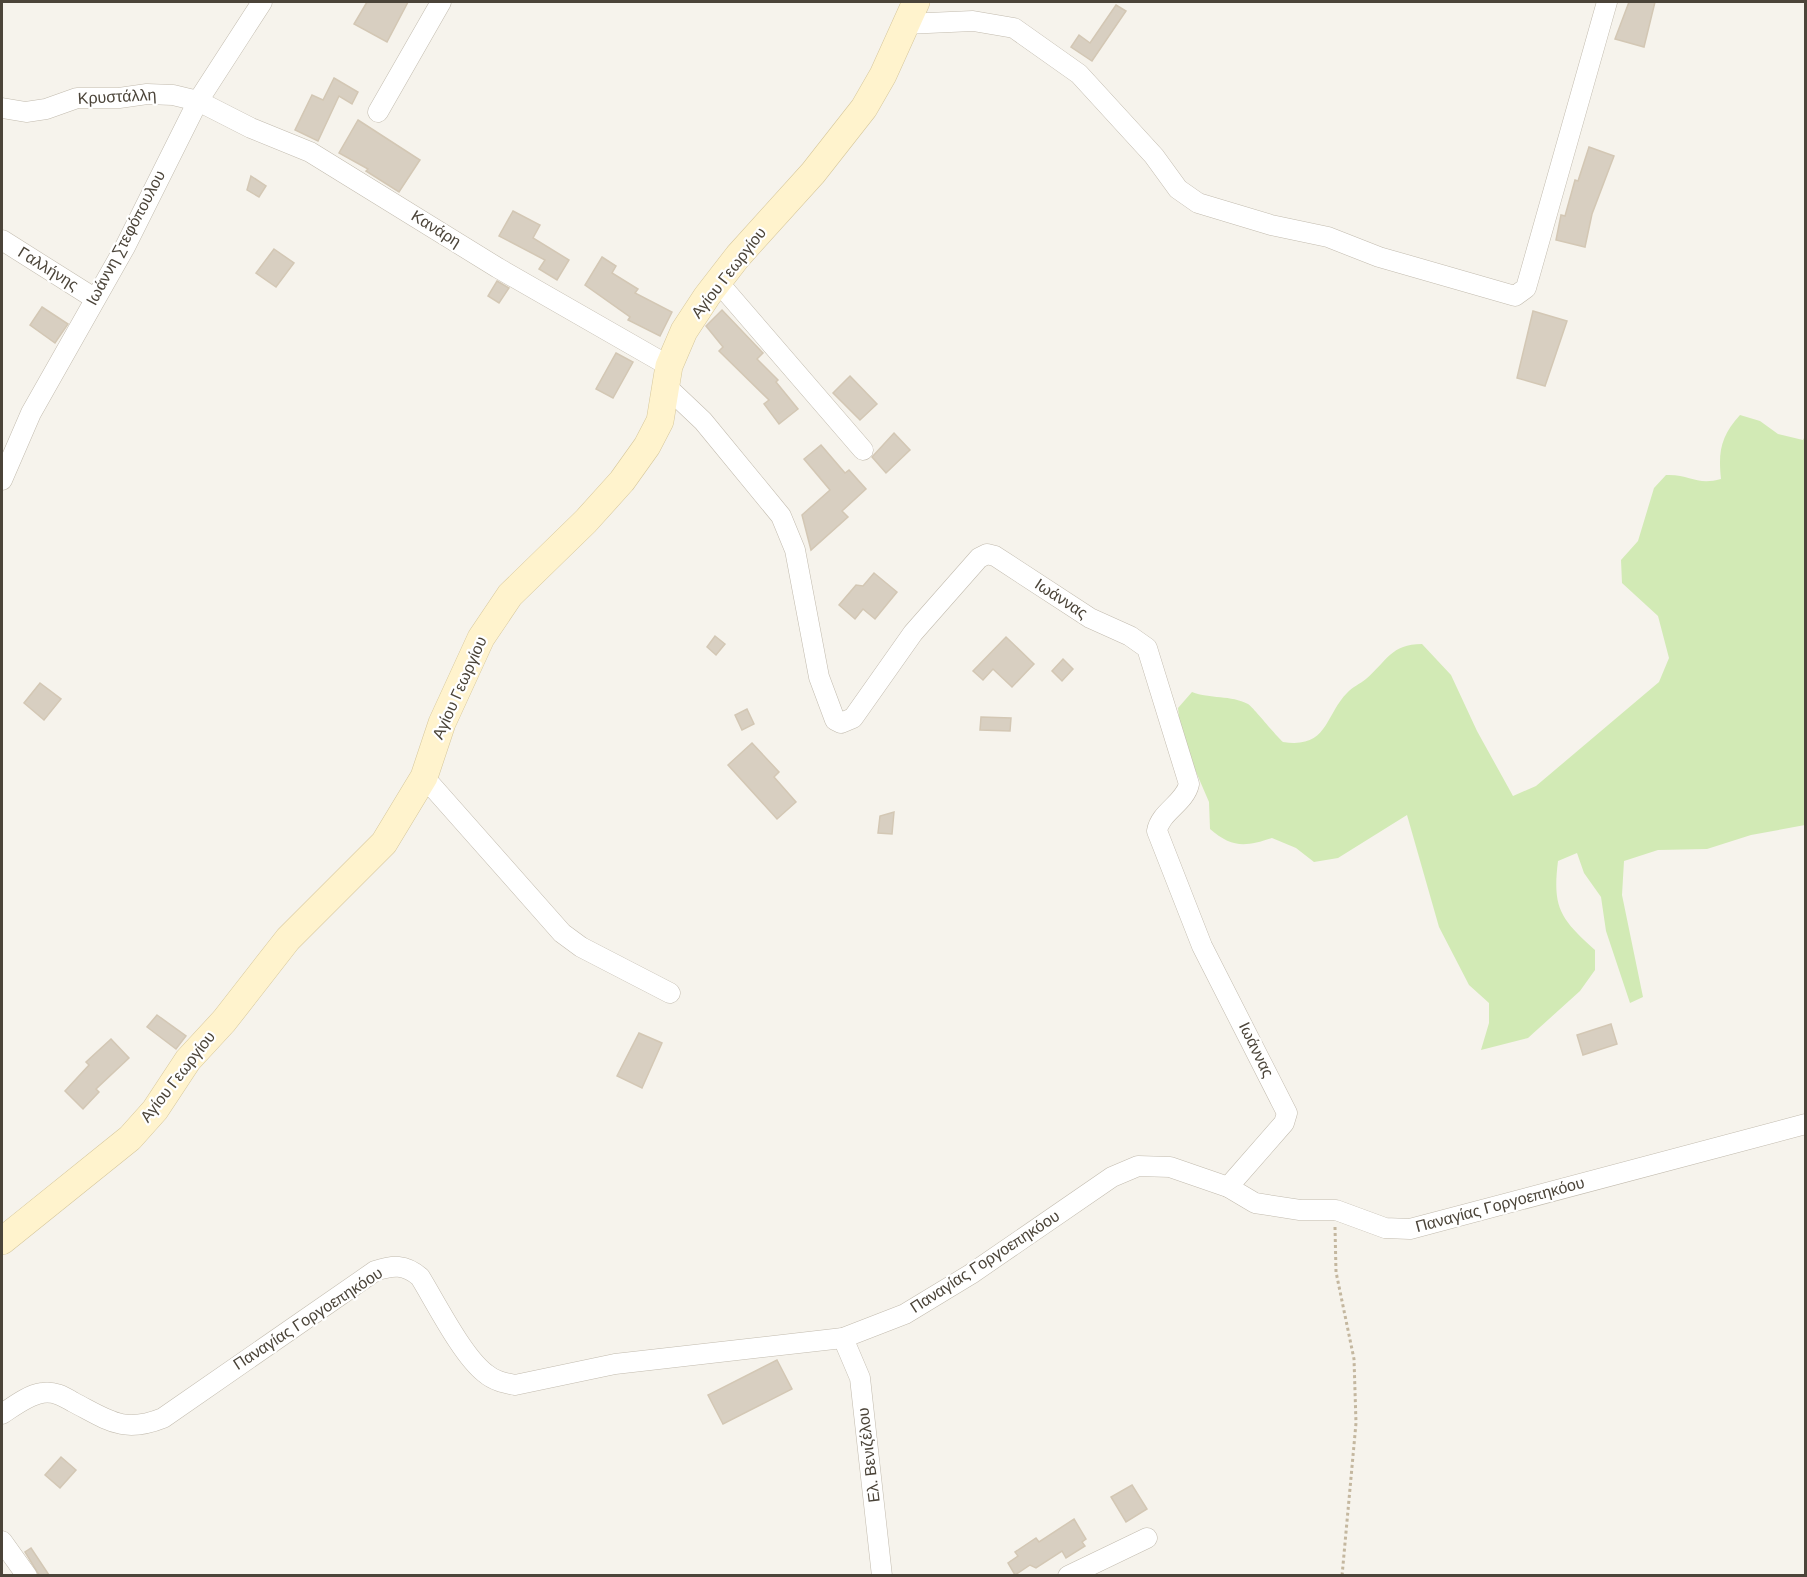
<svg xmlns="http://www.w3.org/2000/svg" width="1807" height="1577" font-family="'Nunito Sans',sans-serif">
<rect width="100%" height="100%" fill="#f6f3ec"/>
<path fill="#d2eab5" d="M1740 415 1760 421 1778 434 1803 440 1805 436V825L1751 835 1707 849 1658 850 1624 861 1622 895 1643 997 1630 1003 1606 931 1601 897 1584 873 1577 853 1558 861C1552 909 1561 919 1595 950V970L1580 991 1528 1038 1481 1050 1489 1023V1003L1469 985 1439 927 1407 815 1338 858 1314 862 1296 848 1272 838C1245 847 1232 848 1210 829L1209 802 1181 737 1178 708 1192 692C1210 699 1231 695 1248 704 1253 707 1275 735 1283 742 1328 749 1325 715 1347 693 1352 687 1360 684 1366 679 1387 661 1391 644 1422 644L1451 675 1477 731 1513 796 1536 786 1659 682 1669 658 1658 616 1622 583 1621 560 1638 541 1654 488 1666 475C1691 474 1696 486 1721 479 1718 451 1721 436 1740 415Z"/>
<g fill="#d8cfc1" stroke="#d3c7b4" stroke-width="1.5">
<path d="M367 2H408L387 42 354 24Z"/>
<path d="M1629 2H1655L1644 47 1615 39Z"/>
<path d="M1116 5 1126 11 1092 61 1071 47 1079 35 1090 43Z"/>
<path d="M334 78 358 92 352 104 339 96 318 141 295 130 312 95 323 100Z"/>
<path d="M358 120 420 160 399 192 366 171 368 169 339 153Z"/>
<path d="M1589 147 1614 156 1592 214 1585 247 1556 240 1561 215 1565 216 1575 180 1578 181Z"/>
<path d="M251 176 266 186 259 197 247 190Z"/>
<path d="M513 211 540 225 533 238 569 260 557 280 539 269 545 260 499 236Z"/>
<path d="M274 249 294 263 276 287 256 273Z"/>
<path d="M602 257 616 266 612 273 638 289 635 293 672 312 660 336 628 320 630 317 585 285Z"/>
<path d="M497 281 509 288 499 303 488 296Z"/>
<path d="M42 307 68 324 55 343 30 325Z"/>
<path d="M722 310 763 353 757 359 778 380 776 382 798 409 779 424 764 404 769 400 719 351 723 347 706 326Z"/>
<path d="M1533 311 1567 321 1545 386 1517 378Z"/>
<path d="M616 353 633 362 613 398 596 389Z"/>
<path d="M850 376 877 404 860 420 833 393Z"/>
<path d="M894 433 910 450 886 473 872 457Z"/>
<path d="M821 445 845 473 849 470 866 489 842 511 848 517 811 550 802 515 830 490 804 459Z"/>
<path d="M874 573 897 592 875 619 863 609 855 619 839 605 856 585 863 586Z"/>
<path d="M715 636 725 644 716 655 707 647Z"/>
<path d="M1006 637 1034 664 1012 687 993 669 983 680 973 671Z"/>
<path d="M1063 659 1073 669 1062 681 1052 671Z"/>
<path d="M40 683 61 699 44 720 24 703Z"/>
<path d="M747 709 754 724 742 730 735 715Z"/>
<path d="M981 717 1011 718 1010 731 980 730Z"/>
<path d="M752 743 779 772 774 777 796 802 777 819 728 765Z"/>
<path d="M894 812 892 834 878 833 880 816Z"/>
<path d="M157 1015 186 1036 176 1049 147 1027Z"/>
<path d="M1611 1024 1617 1044 1583 1055 1577 1035Z"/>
<path d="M639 1033 662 1043 642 1088 617 1076Z"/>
<path d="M111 1039 129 1058 96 1089 99 1092 83 1109 65 1091 89 1065 86 1062Z"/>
<path d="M777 1360 792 1389 723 1424 708 1395Z"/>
<path d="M61 1457 76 1470 60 1488 45 1475Z"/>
<path d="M1132 1485 1147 1509 1126 1522 1111 1497Z"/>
<path d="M1074 1519 1086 1539 1082 1542 1085 1546 1066 1558 1062 1551 1036 1568 1030 1565 1015 1575 1008 1563 1018 1556 1015 1552 1036 1538 1039 1542Z"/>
<path d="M31 1548 49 1575H39L25 1552Z"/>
</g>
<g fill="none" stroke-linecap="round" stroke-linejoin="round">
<g stroke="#c2bbae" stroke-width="21">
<g id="street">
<path d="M905 24 973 21 1014 28 1079 74 1154 156 1178 189 1198 203 1271 225 1328 237 1379 257 1515 296 1526 288 1607 2"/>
<path d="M2 108 26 112 46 109 77 98H119L147 94 173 95 198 101 251 128 310 152 498 268 669 366"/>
<path d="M378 112 441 2"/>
<path d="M2 240 94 298"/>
<path d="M718 282 863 450"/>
<path d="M666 386 703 421 781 516 795 550 819 677 835 720 841 723 853 718 913 633 979 558 987 554 995 556 1090 618 1130 636 1147 648 1189 784C1185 803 1160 812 1157 831L1202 946 1287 1113 1284 1123 1228 1187"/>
<path d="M2 480 31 413 125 247 198 101 262 2"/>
<path d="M424 777 562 933 581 947 670 993"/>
<path d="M843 1338 860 1378 882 1576"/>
<path d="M2 1414C14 1406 28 1395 42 1393 54 1391 63 1396 73 1402 108 1420 123 1434 163 1418L375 1271C393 1265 405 1264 420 1277 436 1303 462 1355 485 1373 494 1381 505 1383 515 1385L615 1364 843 1338 905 1314 971 1274 1112 1177 1138 1166 1170 1167 1228 1187 1255 1203 1300 1210H1336L1385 1228 1410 1229 1806 1124"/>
<path d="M2 1541 27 1576"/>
<path d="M1068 1576 1147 1538"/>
</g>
</g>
<g stroke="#d6c79b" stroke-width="28">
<path id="secondary" d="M2 1241 130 1138 155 1110 188 1060 224 1021 288 939 384 843 424 777 442 723 481 638 510 595 586 521 622 481 647 446 660 421 669 366 684 331 707 296 738 256 813 173 864 108 883 75 916 2"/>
</g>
<path stroke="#c4b79f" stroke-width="3" stroke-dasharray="3 3" stroke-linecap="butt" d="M1335 1227 1336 1272 1354 1359 1356 1423 1342 1576"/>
<use href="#street" stroke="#fff" stroke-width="20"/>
<use href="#secondary" stroke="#fff3cd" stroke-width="27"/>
</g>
<g text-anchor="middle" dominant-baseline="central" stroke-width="4.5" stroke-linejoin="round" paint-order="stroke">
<g font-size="16" fill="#4b4439" stroke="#fff">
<text transform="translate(117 97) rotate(-3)">Κρυστάλλη</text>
<text transform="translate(436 229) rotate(32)">Κανάρη</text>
<text transform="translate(126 238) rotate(-62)">Ιωάννη Στεφόπουλου</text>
<text transform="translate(48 269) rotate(32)">Γαλλήνης</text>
<text transform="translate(729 273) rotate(-52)">Αγίου Γεωργίου</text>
<text transform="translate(1061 599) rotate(33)">Ιωάννας</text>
<text transform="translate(460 688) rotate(-66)">Αγίου Γεωργίου</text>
<text transform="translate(1256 1050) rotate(64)">Ιωάννας</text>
<text transform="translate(178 1077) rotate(-52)">Αγίου Γεωργίου</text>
<text transform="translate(1500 1205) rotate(-15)">Παναγίας Γοργοεπηκόου</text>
<text transform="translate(985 1262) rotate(-33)">Παναγίας Γοργοεπηκόου</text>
<text transform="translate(308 1319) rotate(-33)">Παναγίας Γοργοεπηκόου</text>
<text transform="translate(869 1455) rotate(-97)">Ελ. Βενιζέλου</text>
</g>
</g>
<rect width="1807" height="1577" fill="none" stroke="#4b4439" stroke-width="6"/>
</svg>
